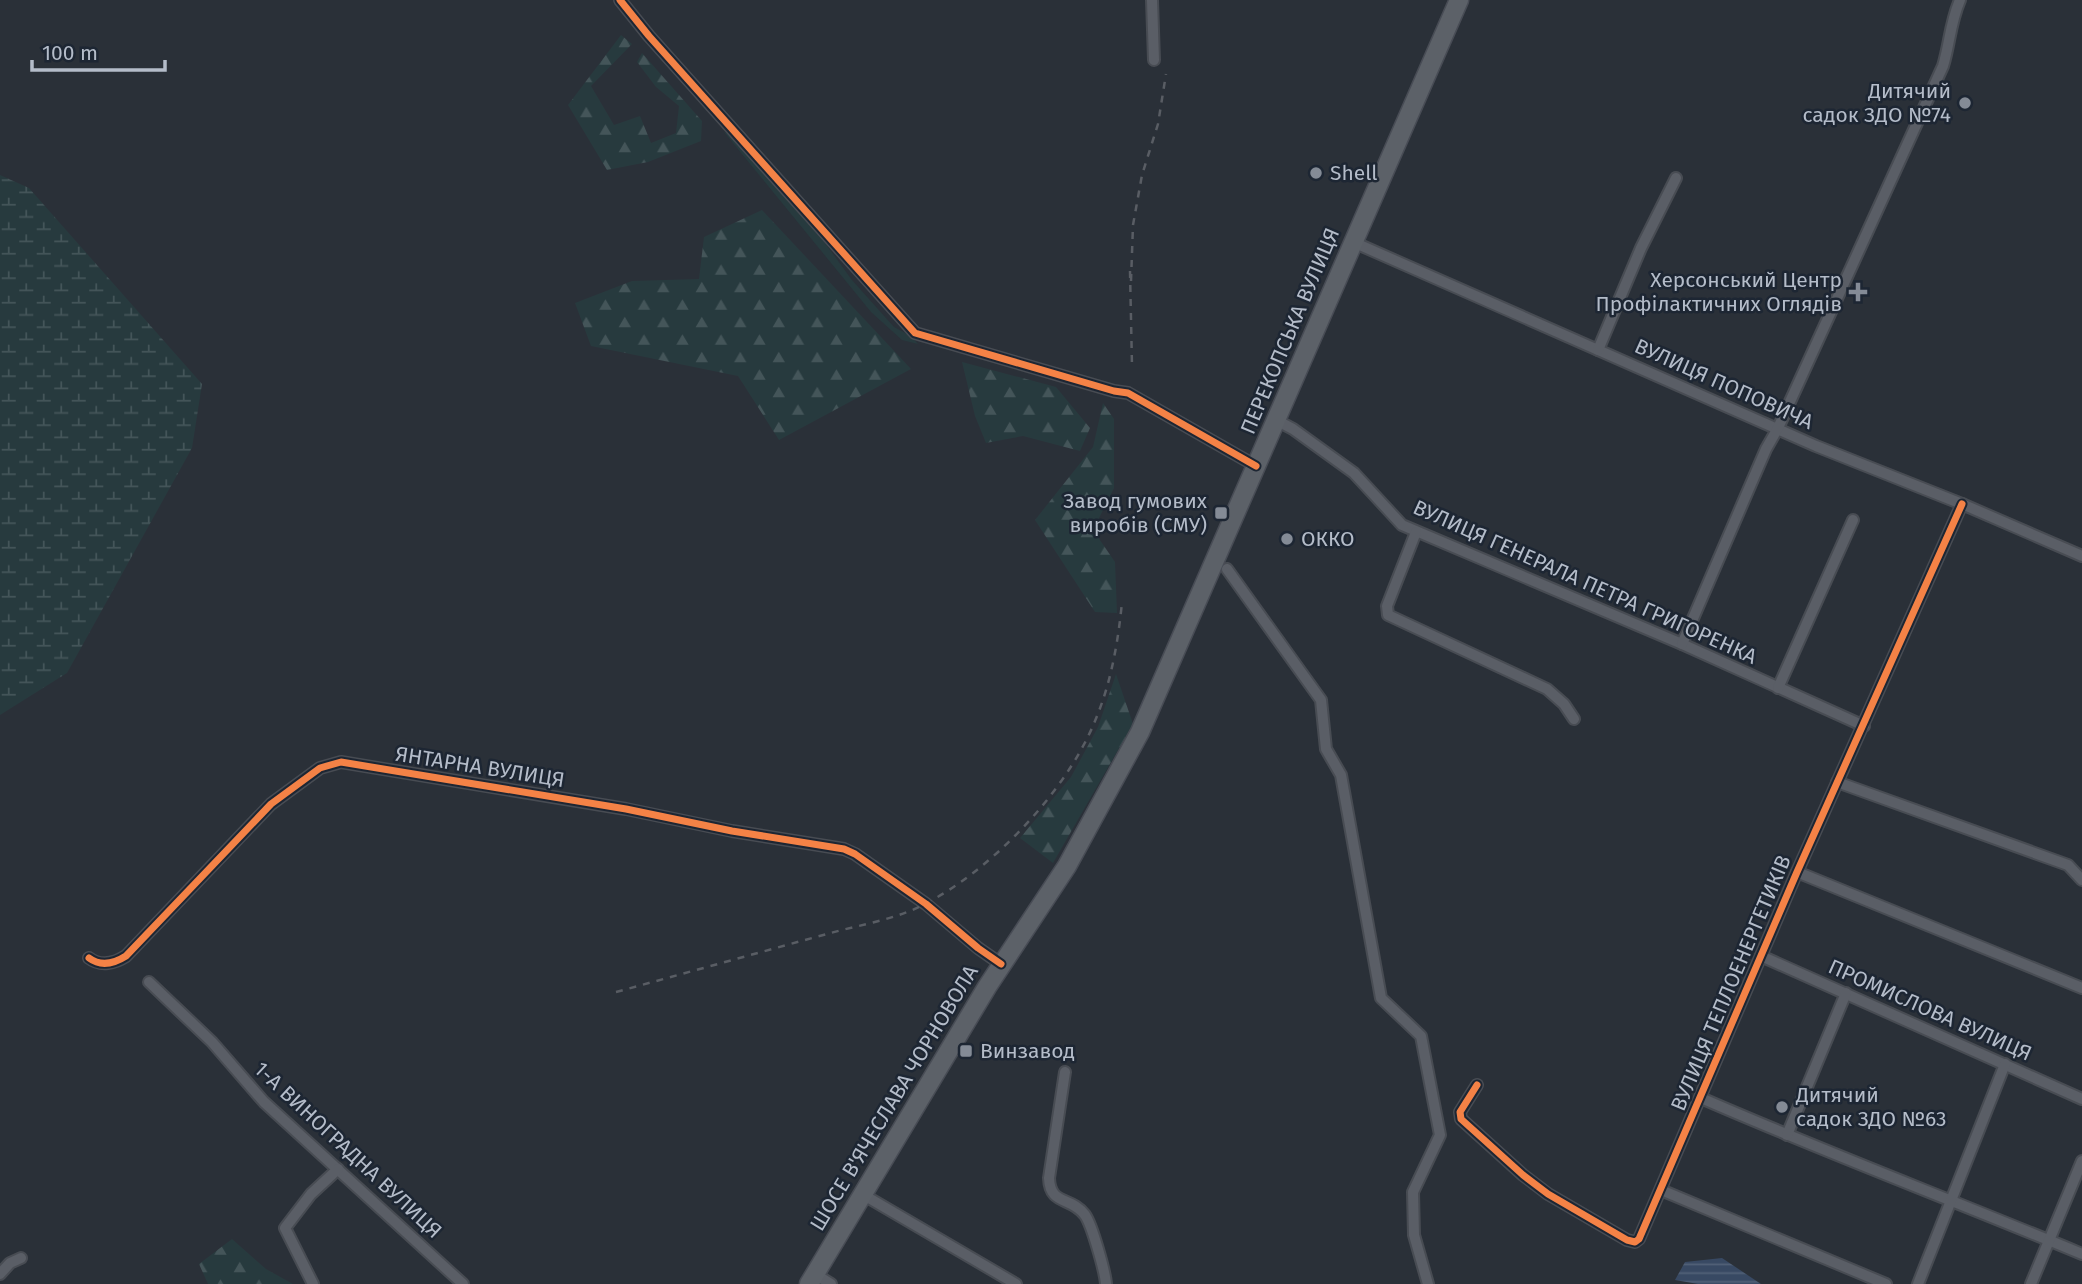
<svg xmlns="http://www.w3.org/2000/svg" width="2082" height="1284" font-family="'Fira Sans',sans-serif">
<defs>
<pattern id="forest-firs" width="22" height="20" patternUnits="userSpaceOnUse" patternTransform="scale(1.75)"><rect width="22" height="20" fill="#273a3e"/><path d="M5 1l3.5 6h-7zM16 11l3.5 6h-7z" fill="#445559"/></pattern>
<pattern id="wetland-marsh" width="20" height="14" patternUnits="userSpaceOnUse" patternTransform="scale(1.75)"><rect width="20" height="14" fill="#273a3e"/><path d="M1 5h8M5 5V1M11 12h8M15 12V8" fill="none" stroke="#445559"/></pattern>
<pattern id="water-rules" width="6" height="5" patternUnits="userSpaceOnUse" patternTransform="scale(1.75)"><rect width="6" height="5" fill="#384963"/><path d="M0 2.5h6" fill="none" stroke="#526178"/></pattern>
</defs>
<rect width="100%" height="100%" fill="#2a3038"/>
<path fill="#273a3e" d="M724 132 729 134 806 217 852 280 894 327 911 336 918 344 902 340 871 312Z"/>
<g fill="url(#forest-firs)">
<path d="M621 35 632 44 591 86 614 125 640 116 651 143 676 133 679 106 656 87 637 62 642 53 702 121 701 141 648 162 607 170 568 105Z"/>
<path d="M762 210 911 369 779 440 738 376 591 346 575 303 632 281 699 279 704 237Z"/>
<path d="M962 362 1056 387 1090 428 1080 451 1023 436 986 443 975 416Z"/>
<path d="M1103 403 1114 419V488L1093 530 1115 562 1117 613 1095 612 1035 520 1093 447Z"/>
<path d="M1116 674 1133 724 1053 863 1020 838 1071 777 1098 727Z"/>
<path d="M232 1239 266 1269 293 1284H208L199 1264Z"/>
</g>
<path fill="url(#wetland-marsh)" d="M0 175 29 188 202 384 192 448 67 673 0 715Z"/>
<path fill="url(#water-rules)" d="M1722 1258 1761 1284H1698L1675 1280 1685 1262Z"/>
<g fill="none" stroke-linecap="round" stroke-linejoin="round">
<g stroke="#484c53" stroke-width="14">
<g id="street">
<path d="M620 0 649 36 915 333 1114 391 1128 393 1256 466"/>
<path d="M1152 0 1154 60"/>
<path d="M1353 242 1816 446 1962 504 2082 556"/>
<path d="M1598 350 1641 248 1676 178"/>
<path d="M1276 420 1293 429 1354 473 1402 525 1682 644 1864 726"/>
<path d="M1416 532 1387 606 1388 615 1547 689 1564 704 1574 719"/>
<path d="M1227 569 1321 700 1326 749 1341 775 1381 998 1421 1036 1440 1135 1413 1192 1414 1235 1428 1284"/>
<path d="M1682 644 1766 449 1778 428 1943 66C1950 43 1950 23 1960 0"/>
<path d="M1778 688 1853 520"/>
<path d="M1837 782 2068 865 2082 880"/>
<path d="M1797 872 2082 988"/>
<path d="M1761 956 2082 1099"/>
<path d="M89 958C101 967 115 963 126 956L271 804 320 768 341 762 626 809 732 831 844 849 855 854 926 904 978 948 1001 964"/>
<path d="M149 982 212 1042 264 1102 463 1284"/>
<path d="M1065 1072 1049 1178C1050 1206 1071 1196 1085 1215 1092 1225 1105 1271 1106 1284"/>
<path d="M1477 1085 1460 1112 1461 1119 1523 1175 1548 1194 1627 1240 1635 1242 1639 1239 1797 872 1962 504"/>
<path d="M1701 1098C1827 1153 1955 1201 2082 1254"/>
<path d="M1787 1135 1846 993"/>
<path d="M1661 1190 1886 1284"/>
<path d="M862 1194 1016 1284"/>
<path d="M0 1274 10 1263 21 1258"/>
<path d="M815 1274 831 1284"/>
<path d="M313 1284 285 1228 311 1194 338 1169"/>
<path d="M1918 1284 2005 1064"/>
<path d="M2031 1284 2082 1161"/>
</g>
</g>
<g stroke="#484c55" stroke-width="21">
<path id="primary" d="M809 1284 987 987 1067 866 1140 732 1459 0"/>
</g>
<use href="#street" stroke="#5a5e66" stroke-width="10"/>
<use href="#primary" stroke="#5c6168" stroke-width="18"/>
<g stroke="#595d64" stroke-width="2.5" stroke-dasharray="7 7" stroke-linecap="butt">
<path d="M1130 271 1132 366"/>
<path d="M1131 281 1133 225 1142 175 1158 124 1166 74"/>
<path d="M616 992C686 973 757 953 827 934 858 925 894 920 923 905 992 870 1066 792 1095 721 1111 683 1118 643 1122 602"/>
</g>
<g stroke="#1d2633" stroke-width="11">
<g id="cycleway">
<path d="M620 0 649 36 915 333 1114 391 1128 393 1256 466"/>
<path d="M89 958C101 967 115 963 126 956L271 804 320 768 341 762 626 809 732 831 844 849 855 854 926 904 978 948 1001 964"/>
<path d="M1477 1085 1460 1112 1461 1119 1523 1175 1548 1194 1627 1240 1635 1242 1639 1239 1797 872 1962 504"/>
</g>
</g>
<use href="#cycleway" stroke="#f48246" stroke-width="7"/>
</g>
<g fill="#848b96" stroke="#1d2633" stroke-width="2.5">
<circle cx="1965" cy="103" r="7"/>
<circle cx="1316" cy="173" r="7"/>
<path d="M1854.5 281.5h7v7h7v7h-7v7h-7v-7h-7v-7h7z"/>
<rect x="1214" y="506" width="14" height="14" rx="3.5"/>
<circle cx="1287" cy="539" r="7"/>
<rect x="959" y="1044" width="14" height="14" rx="3.5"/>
<circle cx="1782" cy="1107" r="7"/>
</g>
<g text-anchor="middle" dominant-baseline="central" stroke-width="5" stroke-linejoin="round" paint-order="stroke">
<g font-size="21" fill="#b4bcc9" stroke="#1d2633" text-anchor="start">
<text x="1951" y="91" text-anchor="end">Дитячий<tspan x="1951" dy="24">садок ЗДО №74</tspan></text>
<text x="1330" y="173">Shell</text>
<text x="1842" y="280" text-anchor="end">Херсонський Центр<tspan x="1842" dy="24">Профілактичних Оглядів</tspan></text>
<text x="1207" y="501" text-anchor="end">Завод гумових<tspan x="1207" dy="24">виробів (СМУ)</tspan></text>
<text x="1301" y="539">ОККО</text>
<text x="980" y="1051">Винзавод</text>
<text x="1796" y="1095">Дитячий<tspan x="1796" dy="24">садок ЗДО №63</tspan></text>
</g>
<g font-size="21" fill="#b4bcc9" stroke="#1d2633">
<text transform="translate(1290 331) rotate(-67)">ПЕРЕКОПСЬКА ВУЛИЦЯ</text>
<text transform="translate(1724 384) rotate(24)">ВУЛИЦЯ ПОПОВИЧА</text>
<text transform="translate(1585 582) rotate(24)">ВУЛИЦЯ ГЕНЕРАЛА ПЕТРА ГРИГОРЕНКА</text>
<text transform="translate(480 767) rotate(9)">ЯНТАРНА ВУЛИЦЯ</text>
<text transform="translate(1731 983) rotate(-67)">ВУЛИЦЯ ТЕПЛОЕНЕРГЕТИКІВ</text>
<text transform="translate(1930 1010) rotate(24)">ПРОМИСЛОВА ВУЛИЦЯ</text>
<text transform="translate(894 1098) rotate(-59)">ШОСЕ В'ЯЧЕСЛАВА ЧОРНОВОЛА</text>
<text transform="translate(348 1150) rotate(43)">1-А ВИНОГРАДНА ВУЛИЦЯ</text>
</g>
</g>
<path d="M32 60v10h133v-10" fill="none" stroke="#b4bcc9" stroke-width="3.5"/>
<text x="42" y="60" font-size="21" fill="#b4bcc9" stroke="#1d2633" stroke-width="5" paint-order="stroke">100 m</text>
</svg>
